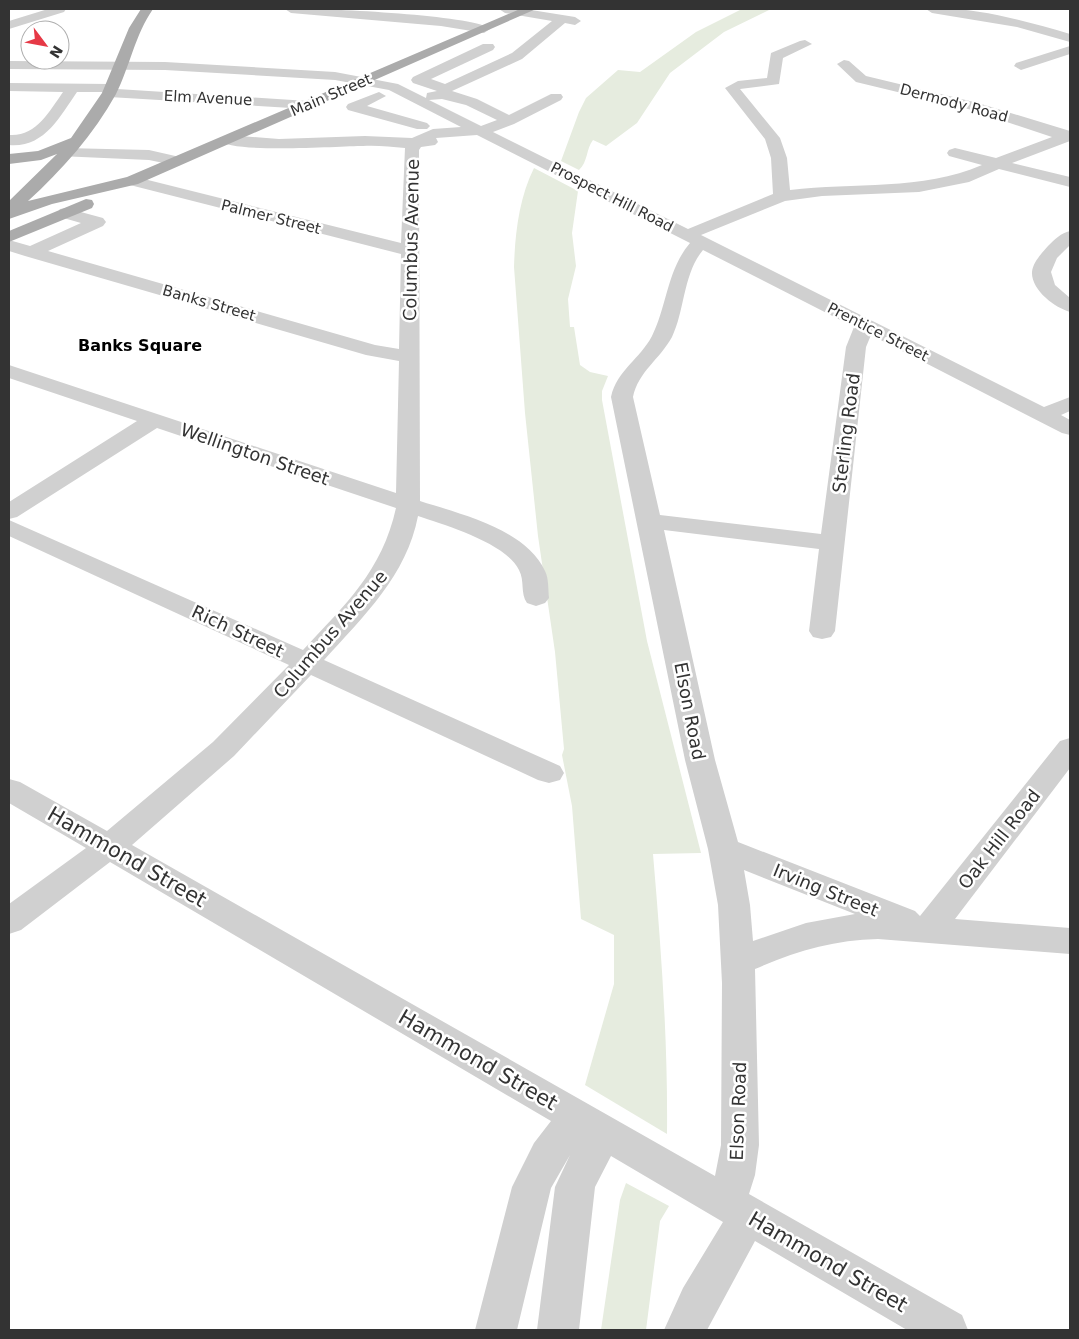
<svg xmlns="http://www.w3.org/2000/svg" width="1079" height="1339" font-family="'DejaVu Sans',sans-serif">
<rect width="100%" height="100%" fill="#fff"/>
<g fill="#e6ecdf">
<path d="M742 9H771L724 32 670 73 637 123 606 146 593 140C586 149 588 162 579 170L561 161 579 112 586 98 618 70 640 72 696 32Z"/>
<path d="M534 168 578 191 572 233 576 266 568 299 570 327H574L580 365 590 372 608 376 602 391V400L647 641 701 853 653 854C661 947 668 1040 667 1134L585 1085 614 984V935L581 919 572 806 562 755 564 749 555 652 538 536 525 413 514 267C515 234 519 198 534 168Z"/>
<path d="M626 1183 669 1206 660 1221 646 1330H601L620 1200Z"/>
</g>
<g fill="none" stroke-linecap="round" stroke-linejoin="round">
<g fill="#d0d0d0" fill-rule="evenodd">
<path d="M48 9H66L64 12 9 29V21Z"/>
<path d="M285 9C310 7 479 15 490 29L484 33 441 26 291 13Z"/>
<path d="M499 9H525L575 17 581 21 575 25 565 23 522 59 452 91 477 99 509 115 551 94H561L563 97 561 100 514 124 493 132 688 229 773 194 771 158 765 139 725 88 738 81 767 78 771 53 800 41 805 40 812 44 783 58 779 84 740 89 780 138 787 158 790 190C854 182 922 191 982 165L949 156 947 153 949 150 955 148 996 158 1052 137 968 109 856 82 837 64 844 60 849 61 866 76 978 103 1070 131V141L1012 163 1070 177V187L999 169 969 182 919 192 822 196 785 201 701 235 1044 407 1070 397V411L1061 415 1070 420V435L1062 433 871 335 866 347 835 631 831 637 822 639 813 637 809 631 819 549 664 530 715 760 738 842 915 911 920 916 1060 741 1070 738V768L955 919 1070 928V954L878 939C834 940 796 951 755 969L759 1145 755 1175 749 1194 962 1315 968 1330H907L755 1241 707 1330H664L683 1288 723 1222 611 1156 595 1187 579 1330H537L555 1187 570 1155 551 1188 517 1330H475L512 1187 534 1143 551 1121 110 862 21 930 9 934V904L86 848 9 803V779L20 782 107 831 213 742 289 665 9 536V520L303 650C345 605 382 571 396 508L157 428 17 517 9 519V502L137 421 9 378V365L396 493 399 361 366 355 25 256 9 251V240L30 246 81 223 60 217 57 213 60 209 66 208 103 218 106 222 103 226 48 251 375 345 399 349 401 254 126 184 124 181 132 176 401 243 405 148C391 147 377 145 363 146 341 146 229 154 219 140L227 135 279 139 365 136 412 138 433 129 461 127 389 90 335 80 165 70 9 69V61L165 62 335 72 398 84 426 98 427 93 437 91 413 83 411 80 413 77 483 44H493L495 47 493 50 431 79 445 84 512 53 552 21 505 13ZM442 99 466 105 497 120 481 126 429 100ZM477 135 690 243C667 270 667 306 652 336 640 359 617 370 611 397L685 760 708 849 718 905 722 983 721 1145 715 1176 132 845 234 756 311 675 538 780 549 783 560 780 564 773 560 766 324 660C363 617 407 575 418 516 445 525 506 543 519 570 525 581 520 593 527 603L536 606 545 603 549 598C548 589 549 579 545 571 526 529 460 514 420 501L419 150 421 147 435 145 438 142 436 138ZM703 250 854 327 846 347 821 534 660 515 633 397C638 372 660 359 672 337 685 310 683 274 703 250ZM744 870 855 914 806 923 753 941 750 905Z"/>
<path d="M926 9C974 6 1024 21 1070 34V42L1017 27 932 13Z"/>
<path d="M1070 46V54L1021 70 1014 66 1016 63Z"/>
<path d="M9 83 111 84 116 85 117 89 308 101 315 105 308 109 109 97 104 96 102 92H77C59 118 44 148 9 145V135C36 137 49 112 63 92L9 91Z"/>
<path d="M379 92 386 96 367 106 427 123 430 126 427 129H417L348 110 346 107 348 104Z"/>
<path d="M65 148 149 150 184 158 186 161 178 166 149 160 59 156 57 153Z"/>
<path d="M1070 231V245L1057 258 1051 272 1055 285 1070 298V312C1055 308 1031 290 1032 272 1033 262 1042 253 1048 246 1055 239 1061 233 1070 231Z"/>
</g>
<g fill="#ababab" fill-rule="evenodd">
<path d="M141 9H153C135 35 130 66 116 94 94 134 62 170 28 201L127 177 520 9H536L138 184 52 204 9 219V201L57 154 41 160 9 164V154L38 151 71 138 102 93 129 28Z"/>
<path d="M86 199 92 200 94 204 92 208 9 242V231Z"/>
</g>
</g>
<g text-anchor="middle" dominant-baseline="central" stroke-width="5" stroke-linejoin="round" paint-order="stroke">
<g font-size="15" fill="#333" stroke="#fff">
<text transform="translate(331 95) rotate(-23)">Main Street</text>
<text transform="translate(208 98) rotate(3)">Elm Avenue</text>
<text transform="translate(954 103) rotate(15)">Dermody Road</text>
<text transform="translate(612 197) rotate(27)">Prospect Hill Road</text>
<text transform="translate(271 217) rotate(14)">Palmer Street</text>
<text transform="translate(209 303) rotate(16)">Banks Street</text>
<text transform="translate(878 332) rotate(27)">Prentice Street</text>
</g>
<g font-size="16" font-weight="bold" fill="#000" stroke="#fff">
<text x="140" y="345">Banks Square</text>
</g>
<g font-size="18" fill="#333" stroke="#fff">
<text transform="translate(411 240) rotate(-89)">Columbus Avenue</text>
<text transform="translate(846 433) rotate(-83)">Sterling Road</text>
<text transform="translate(255 454) rotate(19)">Wellington Street</text>
<text transform="translate(238 631) rotate(25)">Rich Street</text>
<text transform="translate(330 634) rotate(-49)">Columbus Avenue</text>
<text transform="translate(690 711) rotate(79)">Elson Road</text>
<text transform="translate(999 839) rotate(-52)">Oak Hill Road</text>
<text transform="translate(826 890) rotate(22)">Irving Street</text>
<text transform="translate(738 1111) rotate(-88)">Elson Road</text>
</g>
<g font-size="21" fill="#333" stroke="#fff">
<text transform="translate(127 857) rotate(30)">Hammond Street</text>
<text transform="translate(478 1060) rotate(30)">Hammond Street</text>
<text transform="translate(828 1262) rotate(30)">Hammond Street</text>
</g>
</g>
<rect width="1079" height="1339" fill="none" stroke="#333333" stroke-width="20"/>
<g transform="translate(45 45) rotate(122)"><circle r="24" fill="#ffffff" stroke="#adadad"/>
<path d="M0-4L9 19L0 12L-9 19Z" fill="#e63946"/>
<text y="-8" font-size="14" font-weight="bold" text-anchor="middle" fill="#333333">N</text>
</g>
</svg>
